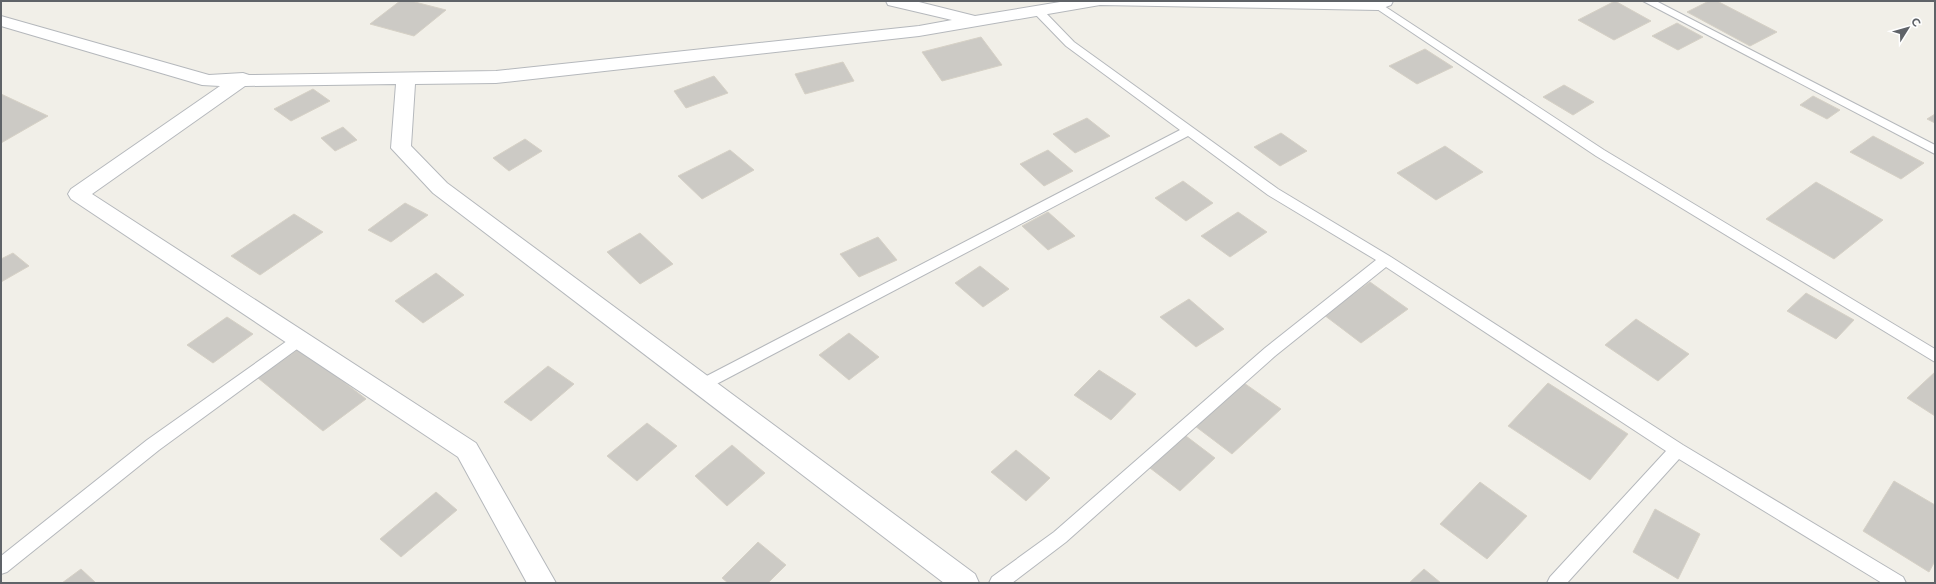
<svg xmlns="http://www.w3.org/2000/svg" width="1936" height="584" font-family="Montserrat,sans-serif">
<rect width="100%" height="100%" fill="#f1efe8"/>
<g fill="#cccac5" stroke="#d6d1c6">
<path d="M400 1H411L446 10 414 36 370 24Z"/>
<path d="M1615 1 1651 21 1614 40 1578 20Z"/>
<path d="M1709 1H1717L1777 32 1750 46 1687 12Z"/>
<path d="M1677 23 1703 37 1678 50 1652 36Z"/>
<path d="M981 37 1002 65 942 81 922 52Z"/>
<path d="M1425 49 1453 67 1417 84 1389 66Z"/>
<path d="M843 62 854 81 805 94 795 74Z"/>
<path d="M714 76 728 93 686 108 674 91Z"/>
<path d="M1564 85 1594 102 1573 115 1543 97Z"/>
<path d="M313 89 330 101 291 121 274 109Z"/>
<path d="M1 94 48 116 1 143Z"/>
<path d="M1813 96 1840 110 1827 119 1800 105Z"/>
<path d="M1935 114V123L1927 119Z"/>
<path d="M1087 118 1110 136 1075 153 1053 134Z"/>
<path d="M343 127 357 140 335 151 321 138Z"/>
<path d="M1281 133 1307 151 1280 166 1254 147Z"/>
<path d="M1873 136 1924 163 1901 179 1850 152Z"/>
<path d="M525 139 542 151 509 171 493 158Z"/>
<path d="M1445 146 1483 172 1436 200 1397 173Z"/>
<path d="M730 150 754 170 702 199 678 176Z"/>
<path d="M1048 150 1073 171 1044 186 1020 164Z"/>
<path d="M1183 181 1213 203 1186 221 1155 198Z"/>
<path d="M1816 182 1883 220 1834 259 1766 219Z"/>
<path d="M405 203 428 215 391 242 368 230Z"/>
<path d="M1048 212 1075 236 1048 250 1022 226Z"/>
<path d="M1238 212 1267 232 1230 257 1201 236Z"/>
<path d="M294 214 323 232 260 275 231 256Z"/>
<path d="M640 233 673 264 640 284 607 252Z"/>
<path d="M878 237 897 260 859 277 840 254Z"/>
<path d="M13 253 29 266 1 282V259Z"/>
<path d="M980 266 1009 289 983 307 955 283Z"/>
<path d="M436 273 464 295 423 323 395 301Z"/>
<path d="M1370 282 1408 309 1361 343 1324 315Z"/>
<path d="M1806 293 1854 320 1836 339 1787 311Z"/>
<path d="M1189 299 1224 329 1196 347 1160 317Z"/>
<path d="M227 317 253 334 213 363 187 345Z"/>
<path d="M1636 319 1689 354 1658 381 1605 345Z"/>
<path d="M849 333 879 357 849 380 819 355Z"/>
<path d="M300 348 366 399 323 431 258 378Z"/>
<path d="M548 366 574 384 531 421 504 402Z"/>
<path d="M1099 370 1136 394 1111 420 1074 395Z"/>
<path d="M1935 372V416L1907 398Z"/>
<path d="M1244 383 1281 409 1232 454 1195 426Z"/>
<path d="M1548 383 1628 434 1590 480 1508 426Z"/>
<path d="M647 423 677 446 637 481 607 456Z"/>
<path d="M1186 436 1215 458 1180 491 1150 468Z"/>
<path d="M732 445 765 473 727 506 695 476Z"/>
<path d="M1016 450 1050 478 1026 501 991 472Z"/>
<path d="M1894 481 1935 505V561L1929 572 1863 531Z"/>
<path d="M1480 482 1527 516 1487 559 1440 524Z"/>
<path d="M436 492 457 510 401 557 380 539Z"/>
<path d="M1655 509 1700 534 1678 579 1633 552Z"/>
<path d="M758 542 786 565 768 583H728L722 578Z"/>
<path d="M81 569 96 583H62Z"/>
<path d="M1424 569 1441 583H1409Z"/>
</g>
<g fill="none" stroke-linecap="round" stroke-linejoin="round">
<g stroke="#b5b8bc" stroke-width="2">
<g id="lane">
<path d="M1643 1H1656L1935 145V154Z"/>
<path d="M1378 2 1604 150 1935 349V362L1596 156 1374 7 1373 5 1374 3Z"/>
<path d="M1038 8 1042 9 1074 42 1278 189 1391 257 1683 445 1903 577 1906 583H1882L1679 459 1567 583H1547L1550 577 1666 451 1386 267 1275 356 1066 542 1012 583H989L992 577 1054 532 1265 348 1376 260 1268 195 1188 136 707 389 702 391 697 389 694 385 697 381 1180 130 1066 46 1034 13 1033 11Z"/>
<path d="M299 334 304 336 306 340 304 344 159 450 7 572 1 574V556L147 440 294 336Z"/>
</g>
</g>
<g stroke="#b5b8bc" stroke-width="2">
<path id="street" d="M886 1H915L975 16 1066 1H1393L1391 5 1378 10 1100 5 919 36 496 83 415 84 411 146 447 183 975 574 979 583H944L433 193 391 148 396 84 245 86 92 194 476 443 556 583H527L458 457 71 199 68 194 71 189 220 86 202 85 1 26V16L209 75 243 73 249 75 496 71 919 26 952 20 888 5Z"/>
</g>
<use href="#lane" fill="#fff" fill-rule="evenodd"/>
<use href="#street" fill="#fff" fill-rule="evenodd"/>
</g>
<rect width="1936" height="584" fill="none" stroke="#5f6368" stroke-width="4"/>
<g transform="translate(1908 28) rotate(53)" stroke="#ffffff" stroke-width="3" paint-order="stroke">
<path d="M0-3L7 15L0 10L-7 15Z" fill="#5f6368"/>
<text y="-6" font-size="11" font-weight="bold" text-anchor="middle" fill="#5f6368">С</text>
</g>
</svg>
